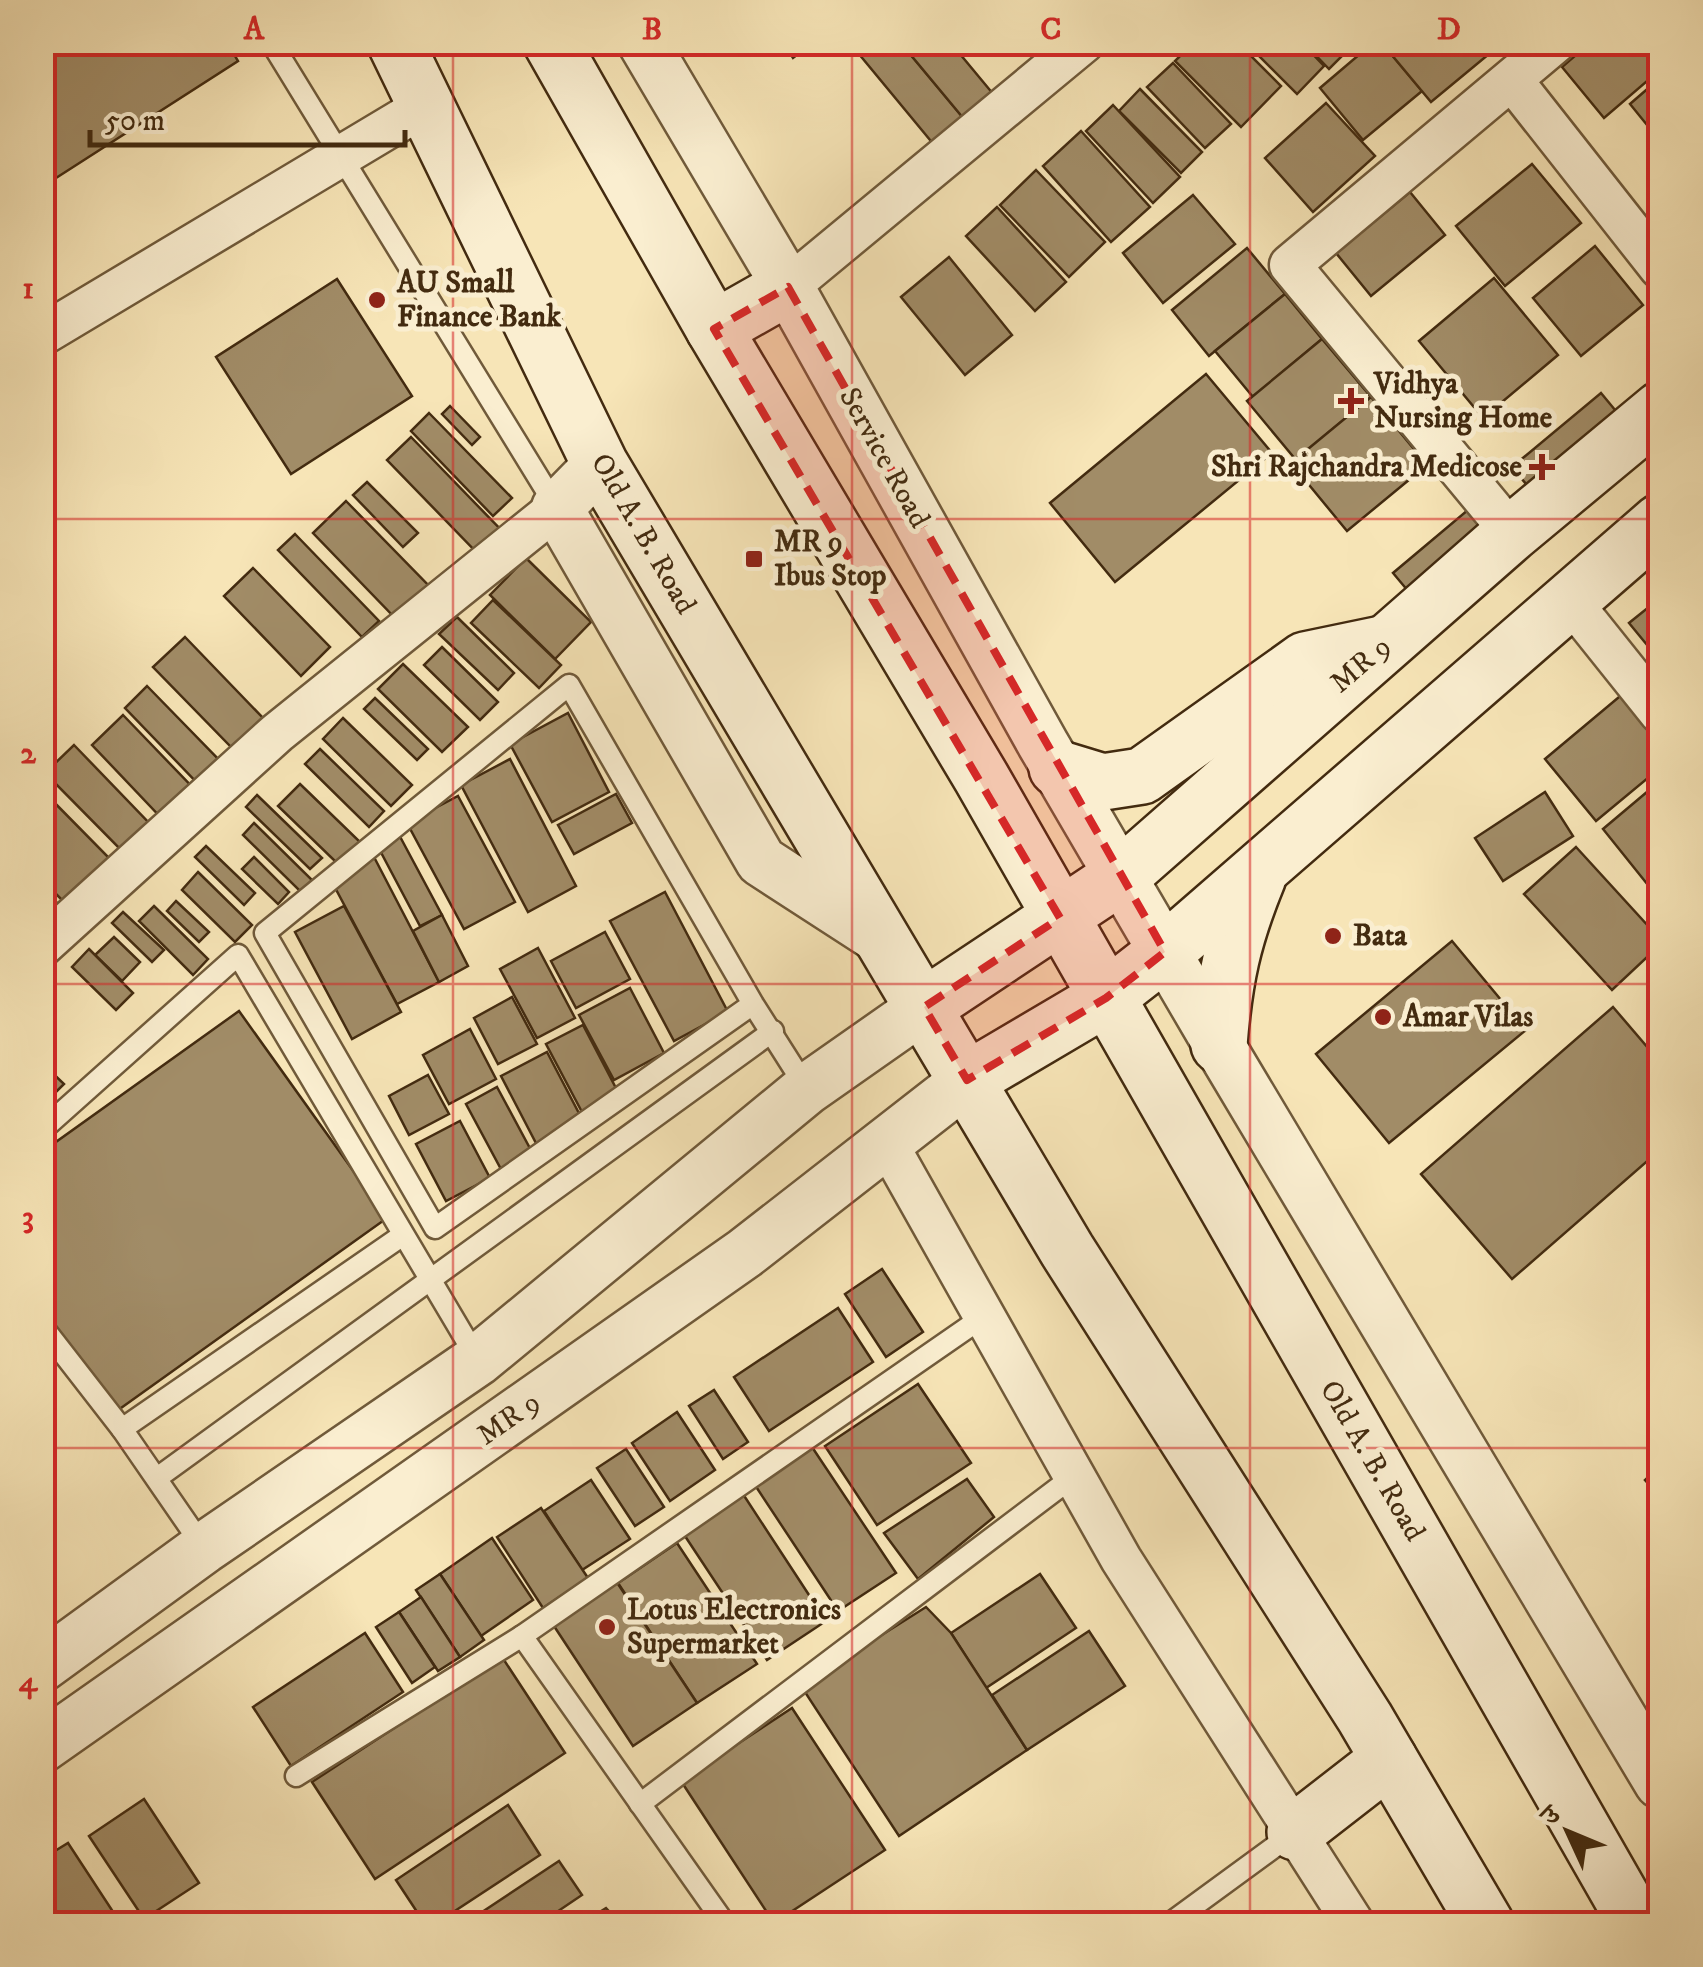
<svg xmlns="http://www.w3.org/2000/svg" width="1703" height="1967" font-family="'IM FELL DW Pica','Noto Serif Devanagari',serif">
<rect width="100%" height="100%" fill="#f7e5b7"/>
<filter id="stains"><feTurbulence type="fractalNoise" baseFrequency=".002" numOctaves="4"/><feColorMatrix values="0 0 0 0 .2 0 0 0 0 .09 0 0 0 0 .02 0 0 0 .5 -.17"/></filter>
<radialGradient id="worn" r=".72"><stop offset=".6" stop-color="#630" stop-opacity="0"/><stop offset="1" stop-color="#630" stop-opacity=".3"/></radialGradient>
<g fill="#a18c67" stroke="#432b10" stroke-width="2.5">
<path d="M42 42H227L238 61 42 187Z"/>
<path d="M783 42H814L793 58Z"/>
<path d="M849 42H900L965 120 935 146Z"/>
<path d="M900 42H950L994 95 964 119Z"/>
<path d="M1194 42H1237L1281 86 1241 127 1175 61Z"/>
<path d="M1245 42H1301L1324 66 1297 94Z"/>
<path d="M1303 42H1356L1329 69Z"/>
<path d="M1374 42H1381L1422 91 1363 140 1320 88Z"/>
<path d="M1381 42H1490L1495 49 1431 102Z"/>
<path d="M1591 42H1660V70L1604 118 1562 67Z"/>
<path d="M1173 63 1231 124 1205 148 1147 87Z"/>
<path d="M1660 78V141L1630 104Z"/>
<path d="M1140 89 1202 152 1181 173 1119 111Z"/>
<path d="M1326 103 1375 156 1313 212 1265 158Z"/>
<path d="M1113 105 1180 177 1153 203 1086 131Z"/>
<path d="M1081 131 1150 207 1111 242 1043 166Z"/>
<path d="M1532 164 1581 223 1505 286 1456 226Z"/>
<path d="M1036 170 1105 242 1069 277 1000 205Z"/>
<path d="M1410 192 1445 235 1371 296 1336 253Z"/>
<path d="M1193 195 1235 244 1163 303 1123 253Z"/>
<path d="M997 207 1066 282 1035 311 966 236Z"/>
<path d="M1595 246 1643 305 1581 356 1533 298Z"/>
<path d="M1247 248 1285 294 1209 356 1172 310Z"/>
<path d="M949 257 1012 335 965 375 901 297Z"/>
<path d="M1494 278 1558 355 1483 418 1419 341Z"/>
<path d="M337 279 412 396 291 474 216 357Z"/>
<path d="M1285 294 1322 339 1253 397 1215 351Z"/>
<path d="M1322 339 1371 397 1296 460 1247 401Z"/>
<path d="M1206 374 1272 453 1115 582 1050 503Z"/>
<path d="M1601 393 1625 422 1536 496 1512 467Z"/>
<path d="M1371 397 1427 465 1347 531 1291 463Z"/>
<path d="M450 406 480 437 472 445 442 414Z"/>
<path d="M429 413 512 498 493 516 411 431Z"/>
<path d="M411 437 506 535 482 558 387 460Z"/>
<path d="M367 482 418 533 403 547 353 495Z"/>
<path d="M1481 499 1508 531 1419 604 1393 573Z"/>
<path d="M346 501 432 589 398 621 313 533Z"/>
<path d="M295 534 379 621 362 637 278 550Z"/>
<path d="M526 558 591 622 555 659 490 595Z"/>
<path d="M253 568 330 647 301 676 224 596Z"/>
<path d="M1660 598V644L1652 651 1629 623Z"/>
<path d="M493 600 561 665 539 688 471 623Z"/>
<path d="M457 617 514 673 498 690 439 634Z"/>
<path d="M185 637 264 719 233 749 153 667Z"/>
<path d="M442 647 498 702 480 720 424 665Z"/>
<path d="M403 664 468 727 442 752 378 689Z"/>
<path d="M147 686 226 767 203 789 125 708Z"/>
<path d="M1625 692 1660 734V768L1596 821 1545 759Z"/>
<path d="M375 698 428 749 417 760 364 709Z"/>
<path d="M568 713 609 792 552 822 510 744Z"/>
<path d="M123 715 200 795 168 825 92 745Z"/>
<path d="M343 718 412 785 391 806 323 739Z"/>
<path d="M74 745 151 825 123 852 45 773Z"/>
<path d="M320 749 384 811 369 827 305 764Z"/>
<path d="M510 759 576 886 528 912 461 785Z"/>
<path d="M1660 781V900L1603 829Z"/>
<path d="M300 784 360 842 338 864 278 806Z"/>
<path d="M42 790 110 859 65 903 42 880Z"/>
<path d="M1545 792 1573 836 1503 881 1475 838Z"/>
<path d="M616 794 632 823 574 854 558 825Z"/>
<path d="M257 795 322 858 310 869 246 807Z"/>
<path d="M458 796 515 902 464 929 407 823Z"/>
<path d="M254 823 312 880 301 892 243 835Z"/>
<path d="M397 831 442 915 420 926 376 843Z"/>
<path d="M206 846 255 893 244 905 195 857Z"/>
<path d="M1576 847 1660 939V945L1612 990 1524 894Z"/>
<path d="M254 857 289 892 278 904 242 869Z"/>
<path d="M374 857 439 982 397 1004 331 880Z"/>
<path d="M198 872 252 925 235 942 182 890Z"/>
<path d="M42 887 58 904 42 919Z"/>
<path d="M665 892 728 1012 674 1041 610 921Z"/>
<path d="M176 901 209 932 199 942 167 911Z"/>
<path d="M154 906 208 959 193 975 139 921Z"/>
<path d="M344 906 401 1012 352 1039 295 932Z"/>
<path d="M123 912 164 950 152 962 112 923Z"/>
<path d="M442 915 468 966 439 982 413 931Z"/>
<path d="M605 932 630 979 576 1008 551 961Z"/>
<path d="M114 937 140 962 122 981 95 955Z"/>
<path d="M1452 941 1526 1030 1389 1143 1316 1054Z"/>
<path d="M538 948 575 1018 537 1038 500 969Z"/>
<path d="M89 949 133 993 116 1010 72 967Z"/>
<path d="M630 988 664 1053 614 1080 579 1015Z"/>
<path d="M512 997 537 1044 498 1064 474 1018Z"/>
<path d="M1613 1007 1660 1062V1150L1512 1279 1421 1174Z"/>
<path d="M239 1011 387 1218 114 1413 42 1312V1152Z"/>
<path d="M583 1025 618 1092 582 1112 546 1044Z"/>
<path d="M470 1029 496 1079 449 1104 423 1055Z"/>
<path d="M547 1052 583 1121 537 1145 501 1076Z"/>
<path d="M42 1063 64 1084 42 1106Z"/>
<path d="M428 1075 449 1114 409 1135 389 1096Z"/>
<path d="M497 1087 533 1154 502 1171 466 1104Z"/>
<path d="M460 1121 490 1178 446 1201 416 1144Z"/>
<path d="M882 1269 923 1332 886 1357 845 1294Z"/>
<path d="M838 1308 873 1362 769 1431 734 1377Z"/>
<path d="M918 1384 971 1463 877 1525 825 1446Z"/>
<path d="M714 1390 748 1442 723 1459 689 1406Z"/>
<path d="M677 1412 715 1470 670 1501 632 1443Z"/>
<path d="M808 1441 896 1573 838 1611 751 1479Z"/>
<path d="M626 1449 664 1507 635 1526 597 1468Z"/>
<path d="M1660 1466V1497L1645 1480Z"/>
<path d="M967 1479 994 1517 918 1579 884 1533Z"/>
<path d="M591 1480 630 1539 582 1570 544 1511Z"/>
<path d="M741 1491 826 1621 767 1660 681 1530Z"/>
<path d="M541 1508 588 1578 543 1608 497 1537Z"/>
<path d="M492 1538 533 1600 481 1636 440 1574Z"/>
<path d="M677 1543 757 1664 697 1703 618 1583Z"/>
<path d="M440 1574 484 1640 460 1657 416 1590Z"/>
<path d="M1040 1574 1076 1628 986 1688 951 1633Z"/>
<path d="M616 1581 697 1703 633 1746 552 1623Z"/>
<path d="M421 1597 460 1657 438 1671 399 1612Z"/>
<path d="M926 1607 951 1633 1027 1750 899 1836 801 1686Z"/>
<path d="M399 1612 435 1667 412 1683 376 1627Z"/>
<path d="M1089 1631 1125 1686 1027 1750 992 1695Z"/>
<path d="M365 1633 403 1692 291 1766 253 1707Z"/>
<path d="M502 1657 565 1753 375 1879 312 1782Z"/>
<path d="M792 1708 885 1850 774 1923 681 1781Z"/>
<path d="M144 1799 199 1883 144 1919 89 1836Z"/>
<path d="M508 1805 540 1855 435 1924H425L396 1880Z"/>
<path d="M68 1843 121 1924H42V1859Z"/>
<path d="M559 1861 582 1895 539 1924H464Z"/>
<path d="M606 1908 621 1924H580Z"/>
</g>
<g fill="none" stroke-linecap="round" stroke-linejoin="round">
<g stroke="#705a3a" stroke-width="25">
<g id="service">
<path d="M271 42 557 508"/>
<path d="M753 1004 435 1228 265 933 569 685 753 1004 807 1089"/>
<path d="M42 1130 238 955 478 1360"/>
<path d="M42 1326 122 1429 403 1235"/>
<path d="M122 1429 204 1548"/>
<path d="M157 1478 773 1031"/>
<path d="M522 1636 725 1924"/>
<path d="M296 1776 522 1636 983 1317"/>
<path d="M640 1804 1074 1476"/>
<path d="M1169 1924 1292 1834"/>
</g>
</g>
<g stroke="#705a3a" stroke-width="45">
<g id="minor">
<path d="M1512 80 1660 268"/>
<path d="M788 287 1084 42"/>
<path d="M42 335 428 104"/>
<path d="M1512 533 1290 265 1556 42"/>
<path d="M1568 598 1660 713"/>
<path d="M42 946 277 733 557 508"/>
<path d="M888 1145 1121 1559 1354 1924"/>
</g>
</g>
<g stroke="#705a3a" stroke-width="55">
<g id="tertiary">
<path d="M643 42 788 287 1043 744 1222 1050 1660 1783"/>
<path d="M600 464 557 508 761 861 886 942"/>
<path d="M42 1666 204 1548 478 1360 807 1089 924 1007"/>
<path d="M42 1747 745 1253 967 1080"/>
</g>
</g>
<g stroke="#432b10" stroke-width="60">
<g id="secondary">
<path d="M395 42 600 464 1067 1250 1365 1718 1486 1924"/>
<path d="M551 42 714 329 981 777 1637 1924"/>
<path d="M714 329 788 287"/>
<path d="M1057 768 1103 782 1142 776 1305 660 1382 644"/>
<path d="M924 1007 1121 876 1512 533 1660 410"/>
<path d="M1219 1045C1224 979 1233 938 1258 877"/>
<path d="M967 1080 1106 998 1165 952 1660 522"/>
<path d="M1295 1832 1389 1759"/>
</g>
</g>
<use href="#service" stroke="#faeed0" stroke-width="20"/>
<use href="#minor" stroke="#faeed0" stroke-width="40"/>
<use href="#tertiary" stroke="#faeed0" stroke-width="50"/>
<use href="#secondary" stroke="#faeed0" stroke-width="55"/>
</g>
<path fill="#d62828" fill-opacity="0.2" stroke="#d62828" stroke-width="8" stroke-dasharray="20 12" stroke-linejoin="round" d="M788 287 1165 952 1106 998 967 1080 924 1007 1060 918 714 329Z"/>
<path fill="none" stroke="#d62828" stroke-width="2.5" stroke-opacity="0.55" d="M453 42V1924M852 42V1924M1250 42V1924M42 519H1660M42 984H1660M42 1448H1660"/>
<g fill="#8f2418" stroke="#faeed0" stroke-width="4">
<circle cx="377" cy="300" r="10"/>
<path d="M1346 386h10v10h10v10h-10v10h-10v-10h-10v-10h10z"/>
<path d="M1537 452h10v10h10v10h-10v10h-10v-10h-10v-10h10z"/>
<rect x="744" y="549" width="20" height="20" rx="5"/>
<circle cx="1333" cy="936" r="10"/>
<circle cx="1383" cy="1017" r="10"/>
<circle cx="607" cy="1627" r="10"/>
</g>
<g text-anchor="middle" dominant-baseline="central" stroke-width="10" stroke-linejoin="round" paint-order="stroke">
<g font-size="30" font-weight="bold" fill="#432b10" stroke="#faeed0" text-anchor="start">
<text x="397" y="283">AU Small<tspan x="397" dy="34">Finance Bank</tspan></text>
<text x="1374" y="384">Vidhya<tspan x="1374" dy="34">Nursing Home</tspan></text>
<text x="1522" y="467" text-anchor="end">Shri Rajchandra Medicose</text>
<text x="774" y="542">MR 9<tspan x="774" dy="34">Ibus Stop</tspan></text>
<text x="1353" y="936">Bata</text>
<text x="1403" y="1017">Amar Vilas</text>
<text x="627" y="1610">Lotus Electronics<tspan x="627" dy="34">Supermarket</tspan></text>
</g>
<g font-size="30" fill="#432b10" stroke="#faeed0">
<text transform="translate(884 458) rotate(61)">Service Road</text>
<text transform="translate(643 534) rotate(60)">Old A. B. Road</text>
<text transform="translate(1361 665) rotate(-41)">MR 9</text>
<text transform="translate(509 1419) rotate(-35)">MR 9</text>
<text transform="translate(1372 1461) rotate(60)">Old A. B. Road</text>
</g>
</g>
<rect width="1703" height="1967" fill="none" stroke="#f7e5b7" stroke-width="110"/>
<g transform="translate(1568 1832) rotate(314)" stroke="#faeed0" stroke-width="8" paint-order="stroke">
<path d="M0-8L18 38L0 25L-18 38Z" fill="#432b10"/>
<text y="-15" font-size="28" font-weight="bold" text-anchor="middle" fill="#432b10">उ</text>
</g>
<path d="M90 130v15h315v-15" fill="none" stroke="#432b10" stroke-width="5"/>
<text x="105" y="130" font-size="30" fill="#432b10" stroke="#faeed0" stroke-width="8" paint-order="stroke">50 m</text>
<rect x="55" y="55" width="1593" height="1857" fill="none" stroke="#d62828" stroke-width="4"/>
<g font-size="32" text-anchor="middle" font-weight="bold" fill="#d62828">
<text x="254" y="39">A</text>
<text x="652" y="39">B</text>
<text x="1051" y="39">C</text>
<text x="1449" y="39">D</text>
<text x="28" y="298">1</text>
<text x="28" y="763">2</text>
<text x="28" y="1227">3</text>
<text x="28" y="1691">4</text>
</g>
<rect width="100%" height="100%" filter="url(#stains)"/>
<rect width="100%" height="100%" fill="url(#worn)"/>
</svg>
